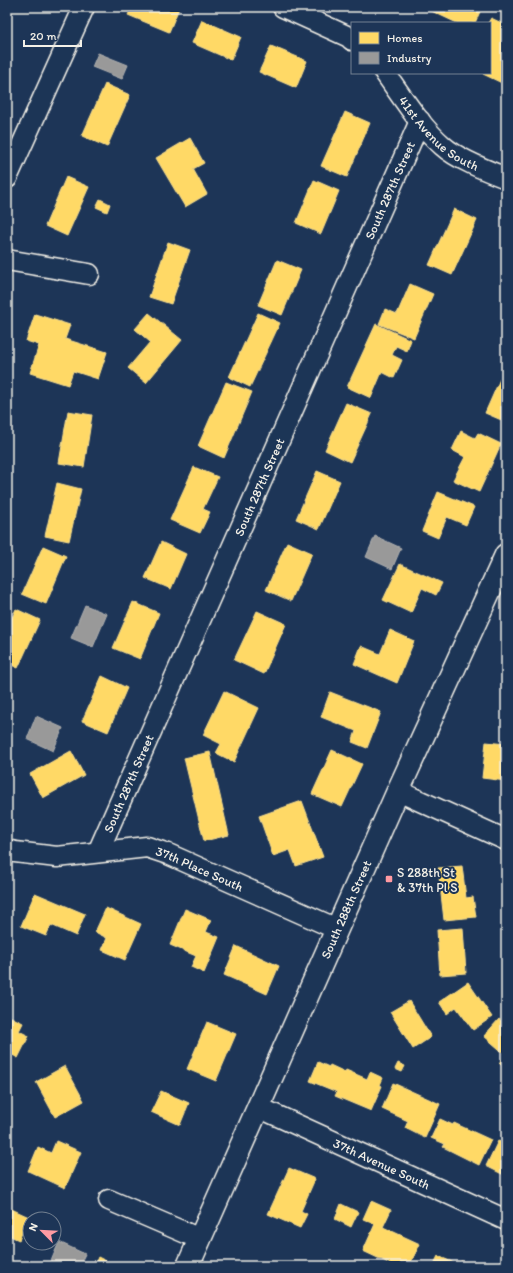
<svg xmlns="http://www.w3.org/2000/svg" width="513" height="1273" font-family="Itim,sans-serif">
<rect width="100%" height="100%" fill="#1d3557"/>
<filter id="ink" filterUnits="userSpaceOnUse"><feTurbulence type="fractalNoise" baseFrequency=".025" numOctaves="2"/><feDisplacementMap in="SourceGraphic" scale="8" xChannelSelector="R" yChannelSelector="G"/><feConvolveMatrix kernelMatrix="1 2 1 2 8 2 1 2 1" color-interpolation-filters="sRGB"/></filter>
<g filter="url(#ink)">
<g fill="#ffd966" stroke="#fce08d">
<path d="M132 7H178L179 8 169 32 128 15Z"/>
<path d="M425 7H482L475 23H457L425 8Z"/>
<path d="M491 18 506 25V80L504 84 483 74 484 73H490V23H488Z"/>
<path d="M202 20 241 37 231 60 192 43Z"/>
<path d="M271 46 307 61 296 88 259 72Z"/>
<path d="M105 84 130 95 107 147 82 136Z"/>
<path d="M345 112 370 123 347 177 321 166Z"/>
<path d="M190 138 204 163 193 169 207 194 185 207 156 158Z"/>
<path d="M66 177 89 187 67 236 45 226Z"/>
<path d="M314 180 339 191 321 234 296 223Z"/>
<path d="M100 199 110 204 107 212 96 207Z"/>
<path d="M454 209 477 220 452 275 429 265Z"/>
<path d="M168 242 190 250 171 304 149 297Z"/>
<path d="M277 260 301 270 282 315 258 305Z"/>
<path d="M410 284 433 294 414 338 379 324 385 309 397 314Z"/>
<path d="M149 313 182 340 146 383 128 368 150 342 135 329Z"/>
<path d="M258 313 280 323 250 387 229 377Z"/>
<path d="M35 314 70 325 65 339 107 352 98 379 73 371 68 385 30 373 39 345 26 341Z"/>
<path d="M376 324 411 340 407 351 396 346 392 355 402 360 394 378 382 372 371 398 347 387Z"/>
<path d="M504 370 506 371V422L485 413Z"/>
<path d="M226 382 252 392 224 458 198 446Z"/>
<path d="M346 403 372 414 350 462 325 450Z"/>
<path d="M68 411 92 415 84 467 59 463Z"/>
<path d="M461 431 475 438 478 433 501 444 479 492 453 480 465 457 452 450Z"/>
<path d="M194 467 218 477 203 509 210 512 200 533 170 520Z"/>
<path d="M317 471 340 481 319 529 296 519Z"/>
<path d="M57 483 81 489 69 541 45 536Z"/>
<path d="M438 492 474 507 466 525 447 517 438 538 422 531Z"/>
<path d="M161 542 186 554 171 589 145 578Z"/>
<path d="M287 542 312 553 291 601 266 590Z"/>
<path d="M43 546 66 556 46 604 22 594Z"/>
<path d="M400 564 442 583 436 595 422 588 411 613 383 600Z"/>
<path d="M133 602 159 613 140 659 113 648Z"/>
<path d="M16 609 40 620 18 668 7 663V628Z"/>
<path d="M257 611 286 624 264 674 234 660Z"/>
<path d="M390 630 414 641 397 683 354 664 361 646 380 654Z"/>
<path d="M102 676 127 688 108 732 82 721Z"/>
<path d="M224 691 259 708 234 762 216 753 221 744 203 735Z"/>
<path d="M330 692 381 712 367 748 352 742 356 731 321 717Z"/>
<path d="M486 742 506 744V781L482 778Z"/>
<path d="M332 750 362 764 342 807 312 794Z"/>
<path d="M71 751 84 775 43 798 30 774Z"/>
<path d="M210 752 229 835 204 841 184 758Z"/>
<path d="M302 801 323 857 296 866 290 850 273 856 259 816Z"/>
<path d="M462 866 466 898 473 897 476 917 444 920 438 868Z"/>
<path d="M35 893 85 914 76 936 51 925 46 936 21 926Z"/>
<path d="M106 908 141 924 125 960 102 950 107 938 95 932Z"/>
<path d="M185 909 211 920 206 932 219 937 204 973 191 967 196 956 170 945Z"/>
<path d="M463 928 466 973 440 975 437 930Z"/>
<path d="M236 946 279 966 267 994 224 975Z"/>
<path d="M468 982 492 1017 473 1030 456 1007 447 1014 439 1002Z"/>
<path d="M409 1001 431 1037 413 1049 390 1012Z"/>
<path d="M7 1015 23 1023 19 1031 29 1036 18 1058 7 1052Z"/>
<path d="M499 1019 506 1024V1055L484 1036Z"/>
<path d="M207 1022 236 1034 216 1081 187 1069Z"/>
<path d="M506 1055V1069L499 1063Z"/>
<path d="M318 1062 329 1067 330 1065 345 1072 346 1070 367 1079 370 1072 383 1078 380 1085 382 1086 371 1111 335 1096 337 1092 310 1081Z"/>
<path d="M398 1063 405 1066 402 1072 395 1069Z"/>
<path d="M65 1066 84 1101 55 1117 36 1082Z"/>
<path d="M393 1083 440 1104 425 1138 405 1128 408 1121 382 1109Z"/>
<path d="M161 1091 189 1103 180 1125 151 1112Z"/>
<path d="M440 1119 453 1125 454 1123 491 1140 479 1165 443 1147 445 1144 431 1138Z"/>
<path d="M56 1141 81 1152 65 1188 28 1171 38 1147 51 1153Z"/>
<path d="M498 1141 506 1144V1176L486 1166Z"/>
<path d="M289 1168 315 1179 301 1211 307 1214 300 1228 268 1214Z"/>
<path d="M371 1201 391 1210 383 1227 420 1244 409 1266H395L363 1251 375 1224 363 1219Z"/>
<path d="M341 1204 358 1212 351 1227 335 1219Z"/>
<path d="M7 1207 29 1217 19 1240 10 1236 7 1243Z"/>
<path d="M438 1256 459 1265 461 1261 472 1266H433Z"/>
<path d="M98 1257 116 1266H94Z"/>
</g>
<g fill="#999" stroke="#b4b3b1">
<path d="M98 53 128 65 122 79 92 67Z"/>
<path d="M375 536 401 548 392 569 366 557Z"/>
<path d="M85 605 107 614 93 647 71 638Z"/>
<path d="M36 716 63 728 53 751 27 739Z"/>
<path d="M59 1242 85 1254 79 1266H49Z"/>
</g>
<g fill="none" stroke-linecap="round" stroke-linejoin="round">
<g stroke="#f4f1e8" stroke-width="23">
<g id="street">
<path d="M283 7 349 37 352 40"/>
<path id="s1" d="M385 73C403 98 420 126 443 146 457 159 488 171 506 178"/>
<path d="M7 178 84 7"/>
<path d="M7 260 89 274"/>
<path d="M398 791 506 840"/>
<path id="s2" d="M7 850 15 852 57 857 147 847 168 854 337 929"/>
<path id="s3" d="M98 852 420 121"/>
<path id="s4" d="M258 1107 506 1220"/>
<path d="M109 1200 200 1239"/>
</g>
</g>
<g stroke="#f4f1e8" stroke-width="25">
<g id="secondary">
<path id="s5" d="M188 1266 398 791 506 555"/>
</g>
</g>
<use href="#street" stroke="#1d3557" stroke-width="20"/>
<use href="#secondary" stroke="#1d3557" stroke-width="22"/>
</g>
</g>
<rect fill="#ff9aa2" stroke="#1d3557" stroke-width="1.5" x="385" y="875" width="8" height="8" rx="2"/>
<g text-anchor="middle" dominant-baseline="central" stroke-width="4" stroke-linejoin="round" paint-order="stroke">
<g font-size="13" fill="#f4f1e8" stroke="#1d3557">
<text stroke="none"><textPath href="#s1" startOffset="82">41st Avenue South</textPath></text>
<text stroke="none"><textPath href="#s3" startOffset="723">South 287th Street</textPath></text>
<text stroke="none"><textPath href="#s3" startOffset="399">South 287th Street</textPath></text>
<text stroke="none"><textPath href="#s3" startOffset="75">South 287th Street</textPath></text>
<text stroke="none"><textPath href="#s2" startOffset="198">37th Place South</textPath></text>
<text stroke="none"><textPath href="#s5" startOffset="390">South 288th Street</textPath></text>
<text stroke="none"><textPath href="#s4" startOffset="136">37th Avenue South</textPath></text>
</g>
<g font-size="13" fill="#f4f1e8" stroke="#1d3557" text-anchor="start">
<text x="397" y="872">S 288th St<tspan x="397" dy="15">&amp; 37th Pl S</tspan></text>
</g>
</g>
<rect width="513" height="1273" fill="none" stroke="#1d3557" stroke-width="24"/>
<rect x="12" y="12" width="489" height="1249" fill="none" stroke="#f4f1e8" stroke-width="1.5" filter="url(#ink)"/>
<rect x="351" y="22" width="140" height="52" fill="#1d3557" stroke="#738091"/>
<rect x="359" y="32" width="20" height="12" fill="#ffd966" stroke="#738091"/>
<text x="387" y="42" font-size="12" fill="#f4f1e8">Homes</text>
<rect x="359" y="52" width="20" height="12" fill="#999999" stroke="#738091"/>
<text x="387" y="62" font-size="12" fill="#f4f1e8">Industry</text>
<g transform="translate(42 1231) rotate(294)"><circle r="19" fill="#1d3557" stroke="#738091"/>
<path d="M0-3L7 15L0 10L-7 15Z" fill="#ff9aa2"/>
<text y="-6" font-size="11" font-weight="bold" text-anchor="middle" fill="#f4f1e8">N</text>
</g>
<path d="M24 40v6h57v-6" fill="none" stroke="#f4f1e8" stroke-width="2"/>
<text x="30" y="40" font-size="12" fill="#f4f1e8" stroke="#1d3557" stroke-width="3" paint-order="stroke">20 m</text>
</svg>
